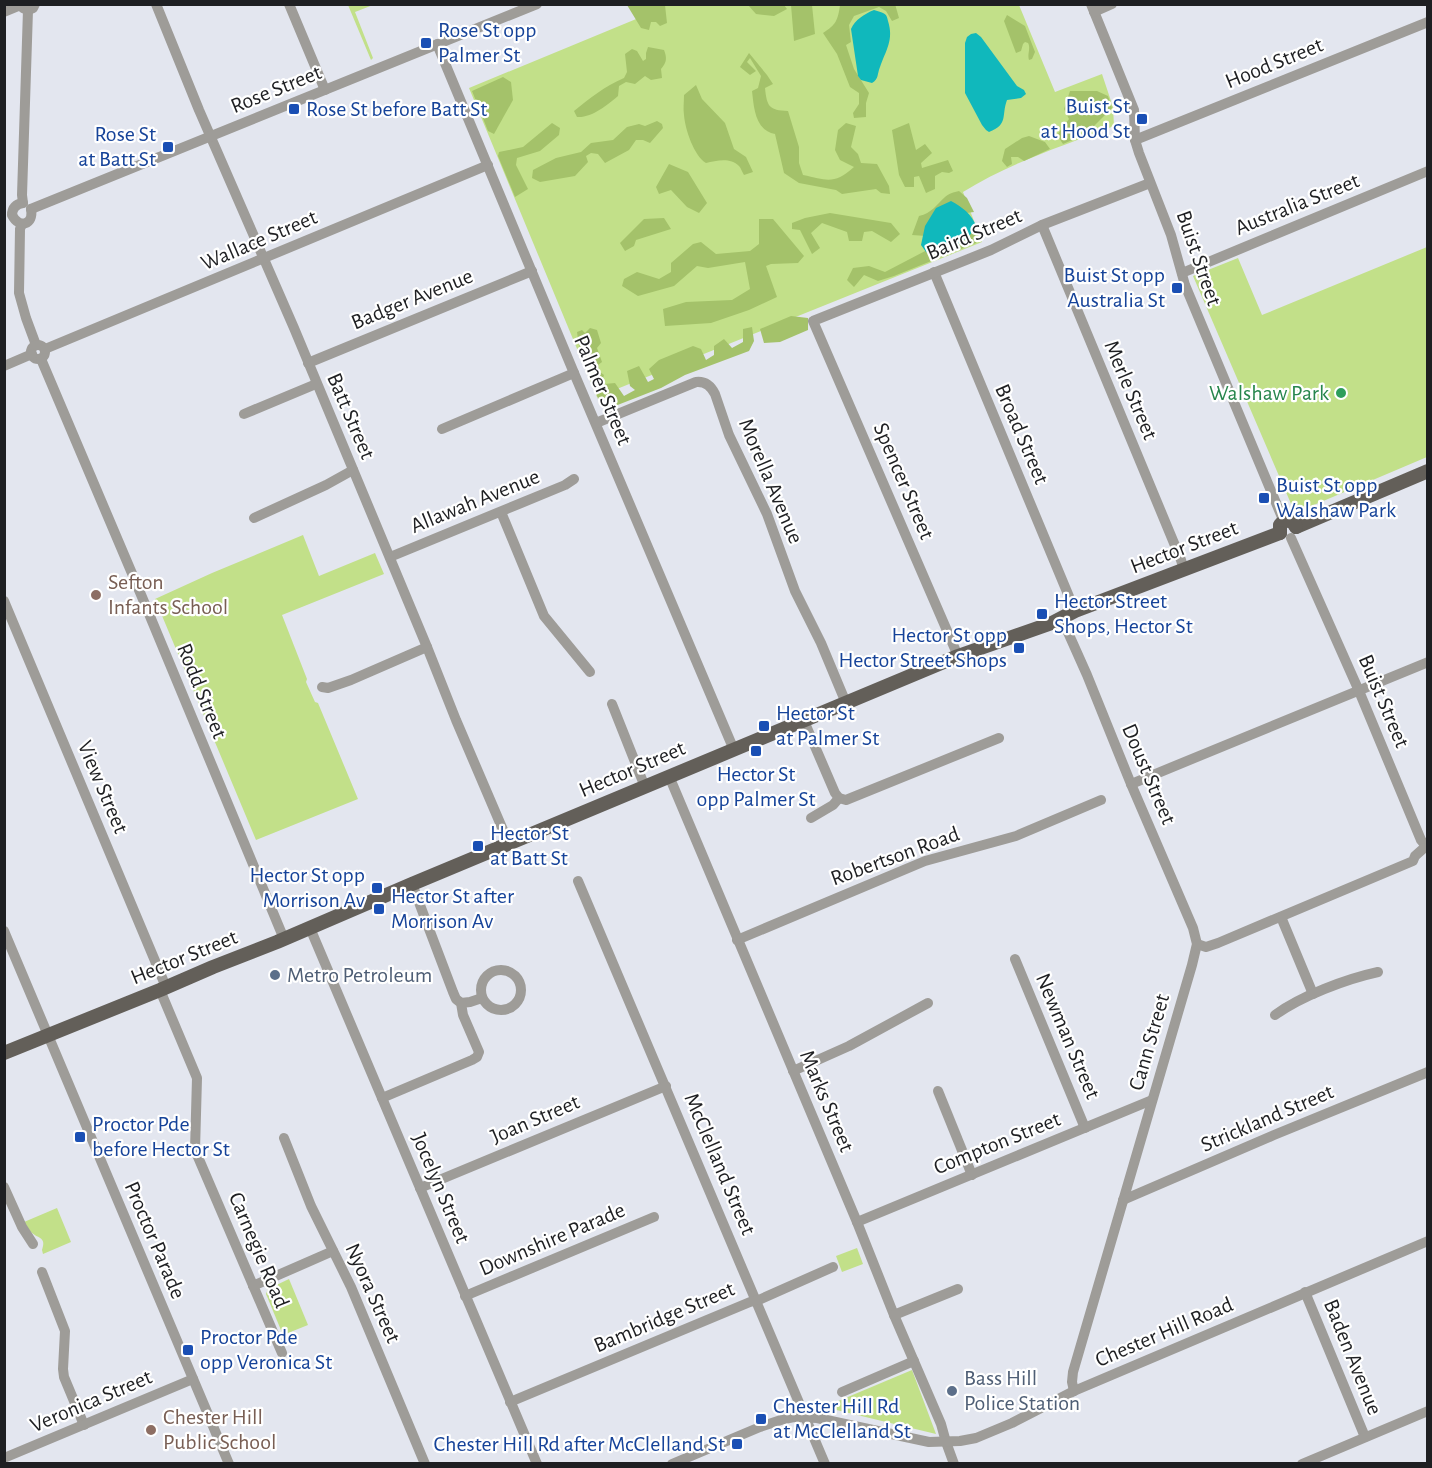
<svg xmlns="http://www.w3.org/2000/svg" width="1432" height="1468" font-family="'Alegreya Sans',sans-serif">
<rect width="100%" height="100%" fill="#e3e6ef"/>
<g fill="#c2e089">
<path d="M348 5H373L355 12 373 58 371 60Z"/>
<path d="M636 5H1019L1055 92 1102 74 1113 107 1114 126C1063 146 1009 163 963 192L982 242 597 397 469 88 641 17Z"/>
<path d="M1427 247V457L1295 513 1193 276 1238 258 1262 315Z"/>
<path d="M303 535 319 576 375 553 384 574 282 615 307 679 306 682 315 702 318 703 358 799 256 840 155 599 212 573Z"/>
<path d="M57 1208 71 1242 43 1254 42 1250C47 1236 37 1239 30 1231 28 1228 26 1225 24 1222Z"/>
<path d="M857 1248 863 1264 842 1272 836 1256Z"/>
<path d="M289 1279 308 1325 283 1335 266 1294 268 1289Z"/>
<path d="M912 1370 936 1434 824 1407Z"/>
</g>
<g fill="#a4c26a">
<path d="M895 4 899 18 892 21 886 11 879 7 854 16 849 25 851 42 846 45 854 69 869 93 866 103V117L854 118 853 113 859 104V93L850 87 837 54 823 33C836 25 838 20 840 5Z"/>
<path d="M627 5H665L667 23 660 26 656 22H651L649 30 641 28Z"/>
<path d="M748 5H784L787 9 774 16 756 14Z"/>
<path d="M791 5H812L815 34 794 41Z"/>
<path d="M1007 15 1025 26 1035 52 1032 59 1029 60C1027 54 1031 48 1028 43L1025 42 1023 44 1021 51 1016 53 1004 21Z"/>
<path d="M648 47 664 50C667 58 667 62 661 69L662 78 651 80 645 76 635 84 626 82 619 86 618 96C607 105 592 118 577 117L574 111C590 98 605 86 624 78L627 72 625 54 632 49 637 51 643 61 646 59V53Z"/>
<path d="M749 53 767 75 773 84 765 88C767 107 769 110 788 111L799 147V163L803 175C827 180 834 185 854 167L840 160 835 150 838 130 846 123 856 126 851 147 858 154 861 163 877 164 889 186 890 194 881 193 876 189 842 194 836 190 799 183 784 173 775 134C755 130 754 108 752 91L758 88 761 76 750 58 747 62 756 71 750 75 740 67Z"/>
<path d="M503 77 511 82 513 100 494 134 488 131 472 91Z"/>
<path d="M696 85 702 99 725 123 734 149 746 157 753 172 744 175C742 172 741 168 739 166 730 157 716 161 706 163 694 156 685 129 684 115 683 109 684 102 684 95Z"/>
<path d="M1070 91H1097L1108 96 1112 108 1092 128 1081 131 1077 138 1063 144 1057 135 1069 119 1064 109Z"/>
<path d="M657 121 662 124 663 128 650 143 643 140H636L629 150 605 163 598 154 591 153 586 156 588 162 575 176 540 182 532 178 533 170 556 158 581 152 591 143 613 140 627 127 639 124 645 126Z"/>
<path d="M552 123 560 128 559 135 540 151 517 158 516 165 528 189 515 197 498 156 499 152 523 147Z"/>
<path d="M909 123 916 150 925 144 932 153 921 163 922 168 948 160 953 171 949 173 942 172 935 176V189L926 193 919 176 914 177V187H905L899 175 892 130Z"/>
<path d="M1029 136 1045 142 1050 149 1024 161 1018 157H1011L1012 164 1007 167 1002 161 1005 149 1022 138Z"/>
<path d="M669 164 688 172 707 203 699 213 687 207 671 190 659 194 656 187Z"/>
<path d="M959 191 967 198 974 212 959 214 926 236 912 235 919 216C932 213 936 205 945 197 948 194 954 192 959 191Z"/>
<path d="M830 213 891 223 900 234 891 242 872 231 864 232 862 241H849L847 232 822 223 811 233 820 248 812 254 800 230 792 229V223L805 218Z"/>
<path d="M664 218 671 229 636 240 634 246 625 251 620 243 644 219Z"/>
<path d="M759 219H773L804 256 798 263 771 264 766 266 777 297 749 310 711 323 665 326 663 309 686 302 732 300 750 289 745 262 708 268 697 266 674 286 638 296 622 286 624 279 637 272 659 279 671 272V263L693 244 701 242 716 254 750 251 759 244Z"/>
<path d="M972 229 977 233 976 243 894 276 878 281 864 275 854 287 847 280 853 268 869 266 885 272 929 249Z"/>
<path d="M791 316 808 318V330L780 342 764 343 760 329Z"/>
<path d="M752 327 754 341 749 351 685 375 661 388 615 406 609 397 598 399 594 385 615 383 624 396 635 390 630 386 627 371 639 366 648 382 654 379 649 369 659 360 693 346 701 349 706 360 714 355V346L724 339 732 348 743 342V329Z"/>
<path d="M590 328 597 330 601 343 597 348 602 362 598 365 600 372 604 375 603 378 594 374 580 353 577 332 582 330 585 333Z"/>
</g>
<g fill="#10b8bc">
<path d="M874 10C877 11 881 12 883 13 887 15 887 17 888 21 894 40 886 50 880 67 877 74 879 79 872 83L861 80 858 76 851 29C855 20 864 14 874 10Z"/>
<path d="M976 33 981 37 1017 86 1024 90 1026 94 1021 98 1007 100C1001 116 1009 124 989 132L986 130 982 125 965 93V43L967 37 971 34Z"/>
<path d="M951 201C962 207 972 214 976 226 968 243 949 248 932 255L926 252 921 245 925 226 936 208Z"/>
</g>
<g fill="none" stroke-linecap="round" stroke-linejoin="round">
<g stroke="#9e9c98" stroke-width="10">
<path d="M21 4 23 8 28 10 33 8 35 4"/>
<path d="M156 4 199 110 294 328 427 647 456 720 509 844"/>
<path d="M289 4 325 90"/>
<path d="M1091 4 1134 110 1135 140 1139 153 1171 235 1185 285 1284 522"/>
<path d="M4 12 21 5"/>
<path d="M1094 12 1112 4"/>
<path d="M437 44 574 373 734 750"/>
<path d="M1135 140 1428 22"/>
<path d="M23 203 22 195 28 10"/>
<path d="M23 203C16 204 12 208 12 215 19 229 34 225 31 209"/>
<path d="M31 209 537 4"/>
<path d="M22 224 20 229 19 293 26 318 36 345"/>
<path d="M1042 225 1181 560 1184 570"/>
<path d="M934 272 1075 611"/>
<path d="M1182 273 1428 171"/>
<circle cx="38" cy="352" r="7"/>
<path d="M45 349 488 165"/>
<path d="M41 359 142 597 284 939"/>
<path d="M308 363 532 271"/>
<path d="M4 366 32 354"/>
<path d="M244 414 316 384"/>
<path d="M596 423 696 382C705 381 711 386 715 394L729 435 767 514 795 591 821 643 846 703"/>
<path d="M442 429 574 373"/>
<path d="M501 512 544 616 590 672"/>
<path d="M254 518 326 485 353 470"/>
<path d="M1291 538 1359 691 1421 840 1426 846"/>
<path d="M390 557 565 485 574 479"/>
<path d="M4 601 166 987"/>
<path d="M1062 619 1087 675 1131 784 1193 928 1197 944 1192 965 1073 1372 1072 1382 1074 1391"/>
<path d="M958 656 813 321 991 250 1042 225 1150 183"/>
<path d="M322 687 328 688 351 680 427 647"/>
<path d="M612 704 645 787"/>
<path d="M804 721 835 793 839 798 846 800 999 738"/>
<path d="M669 776 857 1222 894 1315 941 1424 946 1442 954 1464"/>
<path d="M1131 784 1428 662"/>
<path d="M811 818 833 805 839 798"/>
<path d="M578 881 825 1464"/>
<path d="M1281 917 1313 994"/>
<path d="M310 928 537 1464"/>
<path d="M4 931 229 1464"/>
<path d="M737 940 925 861 1016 836 1101 800"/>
<path d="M1197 944 1206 947 1218 943 1413 861 1415 856 1424 848"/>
<path d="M1015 959 1085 1128"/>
<circle cx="501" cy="990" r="20"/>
<path d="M160 990 197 1078 195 1150 282 1353"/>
<path d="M461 1003 470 1002 482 998"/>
<path d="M1275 1015C1301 996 1346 979 1378 972"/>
<path d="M793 1071 849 1046 928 1003"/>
<path d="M938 1091 972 1175"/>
<path d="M382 1098 472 1060 477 1057 479 1052 463 1015 461 1003 456 999 453 992 412 884"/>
<path d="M284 1138 311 1206 351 1287 425 1464"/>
<path d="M4 1187 22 1227 33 1244"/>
<path d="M420 1188 666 1086"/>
<path d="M1123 1200 1274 1135 1428 1072"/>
<path d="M857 1222 1152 1100"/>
<path d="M42 1272 65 1331 63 1369 64 1377 84 1425"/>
<path d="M253 1286 333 1251"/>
<path d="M1305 1292 1365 1437"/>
<path d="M465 1296 654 1217"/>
<path d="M894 1315 958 1289"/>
<path d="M842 1392 914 1361"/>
<path d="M510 1402 750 1302 761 1299 833 1267"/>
<path d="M4 1458 193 1379"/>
<path d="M672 1464 760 1427 784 1419 794 1417 817 1418 929 1442 960 1441 976 1438 1012 1423 1074 1391 1428 1241"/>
<path d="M1302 1464 1428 1411"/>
</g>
<g stroke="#635f59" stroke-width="14">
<path d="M1296 527 1428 471"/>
<path d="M1280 533V525C1285 519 1292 519 1296 527"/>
<path d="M4 1053 160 990 213 967 277 942 412 884 958 656 1052 623 1075 611 1280 533"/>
</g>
</g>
<g fill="#1a4fb4" stroke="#fff" stroke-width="2">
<rect x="420" y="37" width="12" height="12" rx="3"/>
<rect x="288" y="103" width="12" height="12" rx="3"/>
<rect x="1136" y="113" width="12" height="12" rx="3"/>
<rect x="162" y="141" width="12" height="12" rx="3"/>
<rect x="1171" y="282" width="12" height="12" rx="3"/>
<rect x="1258" y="492" width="12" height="12" rx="3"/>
<rect x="1036" y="608" width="12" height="12" rx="3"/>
<rect x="1013" y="642" width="12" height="12" rx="3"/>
<rect x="758" y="720" width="12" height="12" rx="3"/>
<rect x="750" y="745" width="12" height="12" rx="3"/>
<rect x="472" y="840" width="12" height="12" rx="3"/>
<rect x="371" y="882" width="12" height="12" rx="3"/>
<rect x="373" y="903" width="12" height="12" rx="3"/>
<rect x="74" y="1131" width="12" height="12" rx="3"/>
<rect x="182" y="1344" width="12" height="12" rx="3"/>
<rect x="755" y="1413" width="12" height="12" rx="3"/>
<rect x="731" y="1438" width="12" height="12" rx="3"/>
</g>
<circle fill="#2e9e5b" stroke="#fff" stroke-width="2" cx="1341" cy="393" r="6"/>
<g fill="#8d6e63" stroke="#fff" stroke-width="2">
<circle cx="96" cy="595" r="6"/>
<circle cx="151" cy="1430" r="6"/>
</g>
<g fill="#5c6f8a" stroke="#fff" stroke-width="2">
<circle cx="275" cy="975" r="6"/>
<circle cx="952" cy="1391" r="6"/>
</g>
<g text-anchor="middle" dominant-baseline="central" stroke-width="4.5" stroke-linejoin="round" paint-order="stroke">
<g font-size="22" fill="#164399" stroke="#fff" text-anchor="start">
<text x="438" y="30">Rose St opp<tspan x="438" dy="25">Palmer St</tspan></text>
<text x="1130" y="106" text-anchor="end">Buist St<tspan x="1130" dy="25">at Hood St</tspan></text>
<text x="306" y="109">Rose St before Batt St</text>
<text x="156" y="134" text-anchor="end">Rose St<tspan x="156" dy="25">at Batt St</tspan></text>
<text x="1165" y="275" text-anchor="end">Buist St opp<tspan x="1165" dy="25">Australia St</tspan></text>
<text x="1276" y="485">Buist St opp<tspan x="1276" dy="25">Walshaw Park</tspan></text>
<text x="1054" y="601">Hector Street<tspan x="1054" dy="25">Shops, Hector St</tspan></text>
<text x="1007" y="635" text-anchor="end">Hector St opp<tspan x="1007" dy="25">Hector Street Shops</tspan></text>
<text x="776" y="713">Hector St<tspan x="776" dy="25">at Palmer St</tspan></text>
<text x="756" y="774" text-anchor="middle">Hector St<tspan x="756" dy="25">opp Palmer St</tspan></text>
<text x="490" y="833">Hector St<tspan x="490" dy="25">at Batt St</tspan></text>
<text x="365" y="875" text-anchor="end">Hector St opp<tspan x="365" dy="25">Morrison Av</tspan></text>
<text x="391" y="896">Hector St after<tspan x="391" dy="25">Morrison Av</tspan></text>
<text x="92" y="1124">Proctor Pde<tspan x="92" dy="25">before Hector St</tspan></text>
<text x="200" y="1337">Proctor Pde<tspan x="200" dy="25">opp Veronica St</tspan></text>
<text x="773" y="1406">Chester Hill Rd<tspan x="773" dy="25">at McClelland St</tspan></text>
<text x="725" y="1444" text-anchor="end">Chester Hill Rd after McClelland St</text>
</g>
<g font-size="22" fill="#1e1f22" stroke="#fff">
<text transform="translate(1274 63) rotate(-22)">Hood Street</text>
<text transform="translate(276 89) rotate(-22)">Rose Street</text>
<text transform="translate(1297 204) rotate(-22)">Australia Street</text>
<text transform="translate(974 234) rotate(-23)">Baird Street</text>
<text transform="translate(259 240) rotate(-23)">Wallace Street</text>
<text transform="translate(1199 258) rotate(71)">Buist Street</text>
<text transform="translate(412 299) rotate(-22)">Badger Avenue</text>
<text transform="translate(603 390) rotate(67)">Palmer Street</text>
<text transform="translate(1131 390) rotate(67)">Merle Street</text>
<text transform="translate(351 416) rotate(67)">Batt Street</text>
<text transform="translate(1022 434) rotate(67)">Broad Street</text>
<text transform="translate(771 481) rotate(67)">Morella Avenue</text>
<text transform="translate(904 481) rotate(67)">Spencer Street</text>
<text transform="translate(475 501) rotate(-22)">Allawah Avenue</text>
<text transform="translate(1184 547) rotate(-21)">Hector Street</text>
<text transform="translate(202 691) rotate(68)">Rodd Street</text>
<text transform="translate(1384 701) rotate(67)">Buist Street</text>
<text transform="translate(632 769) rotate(-23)">Hector Street</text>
<text transform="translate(1149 774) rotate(67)">Doust Street</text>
<text transform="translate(103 787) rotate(67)">View Street</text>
<text transform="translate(895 856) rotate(-20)">Robertson Road</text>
<text transform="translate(184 957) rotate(-22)">Hector Street</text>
<text transform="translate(1068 1036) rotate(67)">Newman Street</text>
<text transform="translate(1149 1042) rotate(-74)">Cann Street</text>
<text transform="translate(827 1101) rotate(67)">Marks Street</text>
<text transform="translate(1267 1118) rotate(-23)">Strickland Street</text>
<text transform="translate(535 1119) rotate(-23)">Joan Street</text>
<text transform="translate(997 1143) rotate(-22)">Compton Street</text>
<text transform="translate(720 1164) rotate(67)">McClelland Street</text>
<text transform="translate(441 1188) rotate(67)">Jocelyn Street</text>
<text transform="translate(552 1239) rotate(-23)">Downshire Parade</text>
<text transform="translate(155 1240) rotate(67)">Proctor Parade</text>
<text transform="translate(259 1250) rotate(67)">Carnegie Road</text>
<text transform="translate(373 1293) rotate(66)">Nyora Street</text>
<text transform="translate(664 1317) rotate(-23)">Bambridge Street</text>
<text transform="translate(1164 1332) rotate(-23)">Chester Hill Road</text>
<text transform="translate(1353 1357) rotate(68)">Baden Avenue</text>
<text transform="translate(91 1401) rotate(-23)">Veronica Street</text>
</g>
<g font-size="22" fill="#27864d" stroke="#fff" text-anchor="end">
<text x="1329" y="393">Walshaw Park</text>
</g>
<g font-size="22" fill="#785e54" stroke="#fff" text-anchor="start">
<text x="108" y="582">Sefton<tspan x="108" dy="25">Infants School</tspan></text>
<text x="163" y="1417">Chester Hill<tspan x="163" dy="25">Public School</tspan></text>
</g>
<g font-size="22" fill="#4e5e75" stroke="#fff" text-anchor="start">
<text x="287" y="975">Metro Petroleum</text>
<text x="964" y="1378">Bass Hill<tspan x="964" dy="25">Police Station</tspan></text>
</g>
</g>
<rect width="1432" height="1468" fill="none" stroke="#1e1f22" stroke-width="12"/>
</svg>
